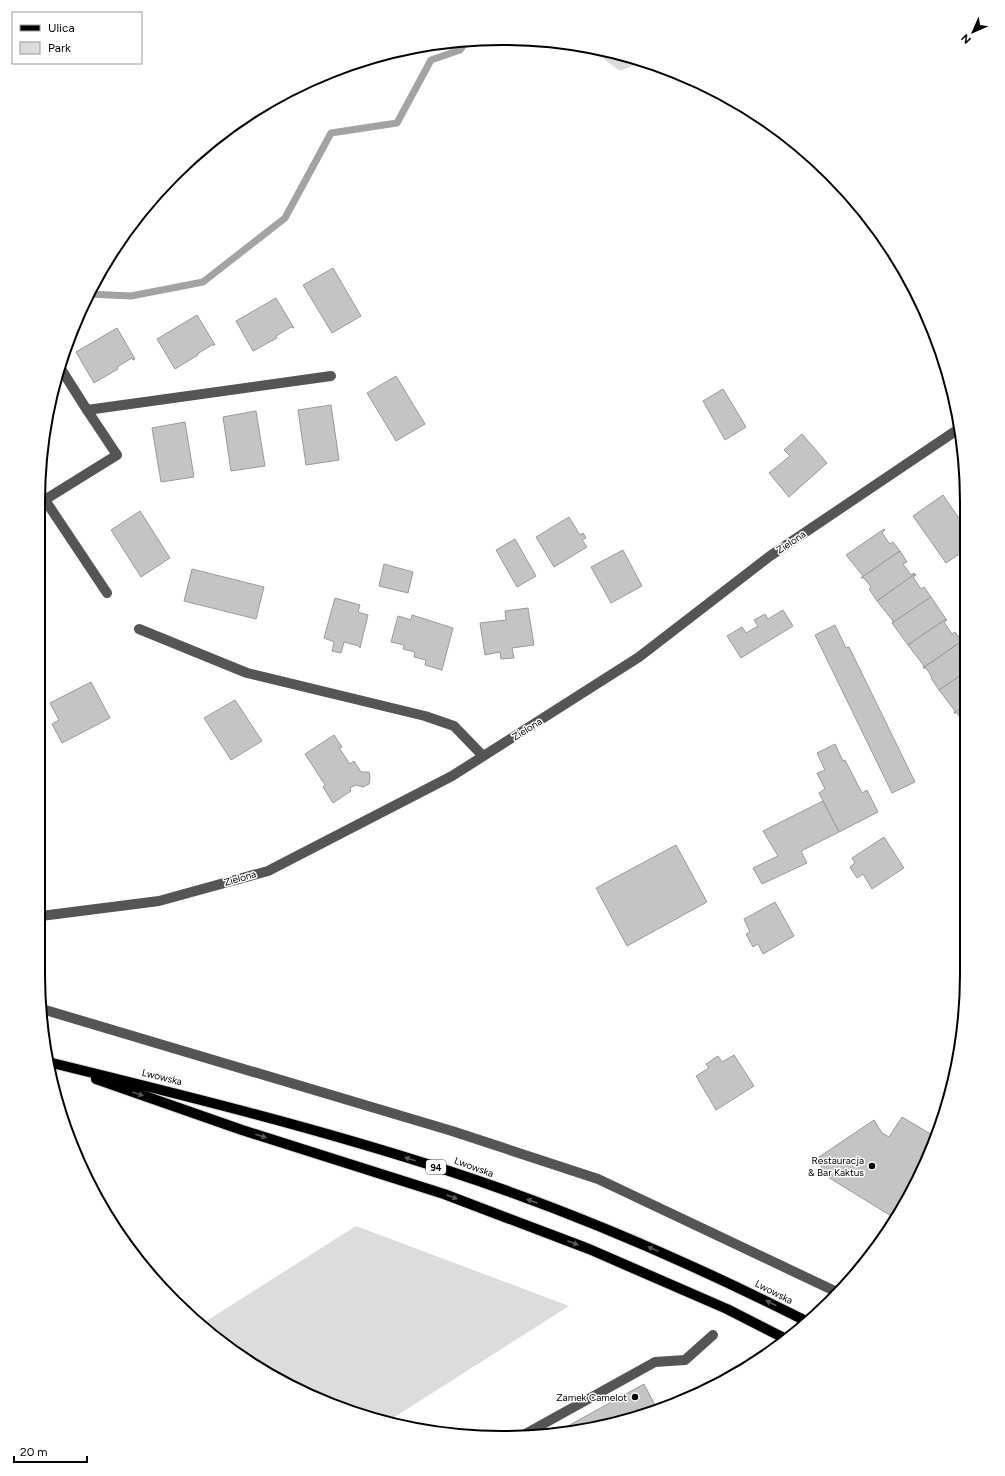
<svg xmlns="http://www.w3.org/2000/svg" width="1005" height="1476" font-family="Figtree,sans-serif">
<rect width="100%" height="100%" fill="#fff"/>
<g fill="#dcdcdc">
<path d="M586 46 593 47 642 62 620 71Z"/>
<path d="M356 1226 569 1306 385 1423 325 1403 220 1342 200 1325Z"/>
</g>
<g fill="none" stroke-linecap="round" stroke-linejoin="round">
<path stroke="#a3a3a3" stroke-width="7" d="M88 294 131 296 203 282 285 218 331 133 397 123 431 60 460 50 466 42"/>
</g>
<g fill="#c4c4c4" stroke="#999">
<path d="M333 268 361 316 332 333 303 285Z"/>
<path d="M276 298 294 328 291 327 276 336 277 338 253 351 236 321Z"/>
<path d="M197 315 215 345H212L197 354 198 355 175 369 157 339Z"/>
<path d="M117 328 135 359 133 360 132 358 117 367 118 369 94 383 76 352Z"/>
<path d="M396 376 425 424 396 441 367 393Z"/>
<path d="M723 389 746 427 725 440 703 401Z"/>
<path d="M331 405 339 460 306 465 298 410Z"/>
<path d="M256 411 265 466 231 471 223 417Z"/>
<path d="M185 422 194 477 161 482 152 428Z"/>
<path d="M802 434 827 463 789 497 769 473 790 456 784 450Z"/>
<path d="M943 495 967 530V549L946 563 913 516Z"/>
<path d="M140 511 170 558 141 577 111 530Z"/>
<path d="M569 517 580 535 583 533 586 538 582 540 587 547 554 567 536 537Z"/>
<path d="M884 529 885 530 882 533 890 544 893 542 900 551 861 578 863 576 846 555Z"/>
<path d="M515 539 536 576 517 587 496 550Z"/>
<path d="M623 550 642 586 611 603 591 567Z"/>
<path d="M900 551 907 562 903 564 911 575 914 573 915 574 877 601 869 589 871 587 864 578H861Z"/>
<path d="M384 564 413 572 408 593 379 586Z"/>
<path d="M192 569 264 587 256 619 184 601Z"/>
<path d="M915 574 916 575 913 577 921 589 924 587 931 597 892 623 893 621 877 601Z"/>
<path d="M931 597 946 619 908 645 892 623Z"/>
<path d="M335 598 360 605 358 612 368 615 360 648 359 646 344 642 341 653 332 651 334 642 324 638Z"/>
<path d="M528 608 534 645 512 648 514 658 501 659 500 652 485 655 480 623 506 620 505 611Z"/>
<path d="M783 610 793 626 741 658 727 636 742 627 746 633 758 626 754 620 765 614 768 619Z"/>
<path d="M412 615 453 628 442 670 425 665 426 660 414 657 415 652 403 649 404 645 391 642 398 616 411 620Z"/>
<path d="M946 619 947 620 944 622 952 634 955 632 962 641 923 668 924 666 908 645Z"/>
<path d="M835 625 846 648 849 647 915 782 892 793 815 635Z"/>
<path d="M962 641 967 649 965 653 967 656V671L939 690 931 678 932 677 926 668H923Z"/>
<path d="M967 671V704L954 713 955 711 939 690Z"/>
<path d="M91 682 110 718 62 743 52 724 59 720 50 703Z"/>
<path d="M235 700 262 741 231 760 204 718Z"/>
<path d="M967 704V731L961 723 963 722 957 713H954Z"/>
<path d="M334 735 342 747 339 748 350 764 354 761 361 772H369L370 778 369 784 363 787 356 785 350 788 351 791 333 803 323 787 325 785 305 754Z"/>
<path d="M835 744 843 761 845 760 862 793 867 790 878 812 839 832 819 793 825 789 817 773 825 770 817 753Z"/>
<path d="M823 801 839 832 801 851 807 863 762 884 753 868 778 856 763 831Z"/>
<path d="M884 837 904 868 872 889 863 874 857 878 850 867 855 863 852 858Z"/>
<path d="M676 845 707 902 627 946 596 888Z"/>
<path d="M775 902 794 936 763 954 758 944 753 947 746 934 750 932 744 919Z"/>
<path d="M734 1055 754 1086 716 1110 696 1076 709 1068 706 1064 718 1056 722 1062Z"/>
<path d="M902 1117 934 1136 919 1179 896 1219 823 1174 819 1157 874 1120 882 1133 889 1137Z"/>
<path d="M644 1384 658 1411 593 1429 559 1431Z"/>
</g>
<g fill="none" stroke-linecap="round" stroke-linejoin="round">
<g stroke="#dbdbdb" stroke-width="12">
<g id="major">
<path d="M48 1062C183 1095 317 1128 449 1171 572 1211 691 1263 806 1321"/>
<path d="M96 1079 242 1130 444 1194 589 1249 727 1309 784 1338"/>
</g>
</g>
<g stroke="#555" stroke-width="10">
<path d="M61 369 87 410"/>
<path d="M45 500 107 593"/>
<path d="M38 504 117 455 87 410 331 376"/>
<path d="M139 629 247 673 425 716 454 726 483 756"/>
<path d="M41 916 159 901 268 871 452 776 639 657 770 556 960 428"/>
<path d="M42 1009 452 1131 598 1179 839 1293"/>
<path d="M527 1433 655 1362 685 1360 713 1335"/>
</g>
<use href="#major" stroke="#000" stroke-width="10"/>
</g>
<defs><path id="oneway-solid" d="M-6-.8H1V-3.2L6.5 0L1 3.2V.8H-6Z"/></defs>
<g fill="#595959">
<use href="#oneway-solid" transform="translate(138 1094) rotate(19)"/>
<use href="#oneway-solid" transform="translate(261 1136) rotate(17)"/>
<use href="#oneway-solid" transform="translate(410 1159) rotate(-163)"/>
<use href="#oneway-solid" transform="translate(452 1197) rotate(21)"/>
<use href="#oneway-solid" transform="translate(532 1201) rotate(-160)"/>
<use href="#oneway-solid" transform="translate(573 1243) rotate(21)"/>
<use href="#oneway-solid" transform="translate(653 1249) rotate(-157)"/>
<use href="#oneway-solid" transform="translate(771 1303) rotate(-153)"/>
</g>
<g fill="#000" stroke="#fff" stroke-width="1.5">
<circle cx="872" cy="1166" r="4"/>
<circle cx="635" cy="1397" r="4"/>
</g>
<g text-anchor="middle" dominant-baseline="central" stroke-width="3" stroke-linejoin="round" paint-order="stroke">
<rect fill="#fff" stroke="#4c4c4c" stroke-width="1" x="426" y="1160" width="20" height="14" rx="3"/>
<g font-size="9" font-weight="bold" fill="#000">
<text x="436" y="1167">94</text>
</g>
<g font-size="10" fill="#000" stroke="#fff">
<text transform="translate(791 542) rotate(-34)">Zielona</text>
<text transform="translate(527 729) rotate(-32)">Zielona</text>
<text transform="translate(240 878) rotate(-16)">Zielona</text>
<text transform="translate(162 1077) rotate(14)">Lwowska</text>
<text transform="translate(474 1167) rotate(20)">Lwowska</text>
<text transform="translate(774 1292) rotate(27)">Lwowska</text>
</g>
<g font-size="10" fill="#000" stroke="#fff" text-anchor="end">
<text x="864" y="1160">Restauracja<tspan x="864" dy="12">&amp; Bar Kaktus</tspan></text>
<text x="627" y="1397">Zamek Camelot</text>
</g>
</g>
<path d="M0 0H1005V1476H0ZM502 45H503A457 457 0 0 1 960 502V974A457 457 0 0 1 503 1431H502A457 457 0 0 1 45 974V502A457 457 0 0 1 502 45Z" fill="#fff" fill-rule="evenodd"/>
<path fill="none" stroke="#000" stroke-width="2" d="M502 45H503A457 457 0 0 1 960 502V974A457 457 0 0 1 503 1431H502A457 457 0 0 1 45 974V502A457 457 0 0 1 502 45Z"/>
<rect x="12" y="12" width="130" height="52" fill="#ffffff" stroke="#999999"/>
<rect x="20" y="25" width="20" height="6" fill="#000000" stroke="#999999"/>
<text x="48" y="32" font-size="12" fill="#000000">Ulica</text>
<rect x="20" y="42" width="20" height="12" fill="#dcdcdc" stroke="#999999"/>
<text x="48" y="52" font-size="12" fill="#000000">Park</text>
<g transform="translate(973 32) rotate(225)" stroke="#ffffff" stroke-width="3" paint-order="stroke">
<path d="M0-3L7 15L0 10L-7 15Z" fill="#000000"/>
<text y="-6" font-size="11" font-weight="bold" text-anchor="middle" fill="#000000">N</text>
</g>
<path d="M14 1456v6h73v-6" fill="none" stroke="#000000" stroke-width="2"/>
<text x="20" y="1456" font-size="12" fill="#000000" stroke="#ffffff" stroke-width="3" paint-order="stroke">20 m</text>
</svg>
